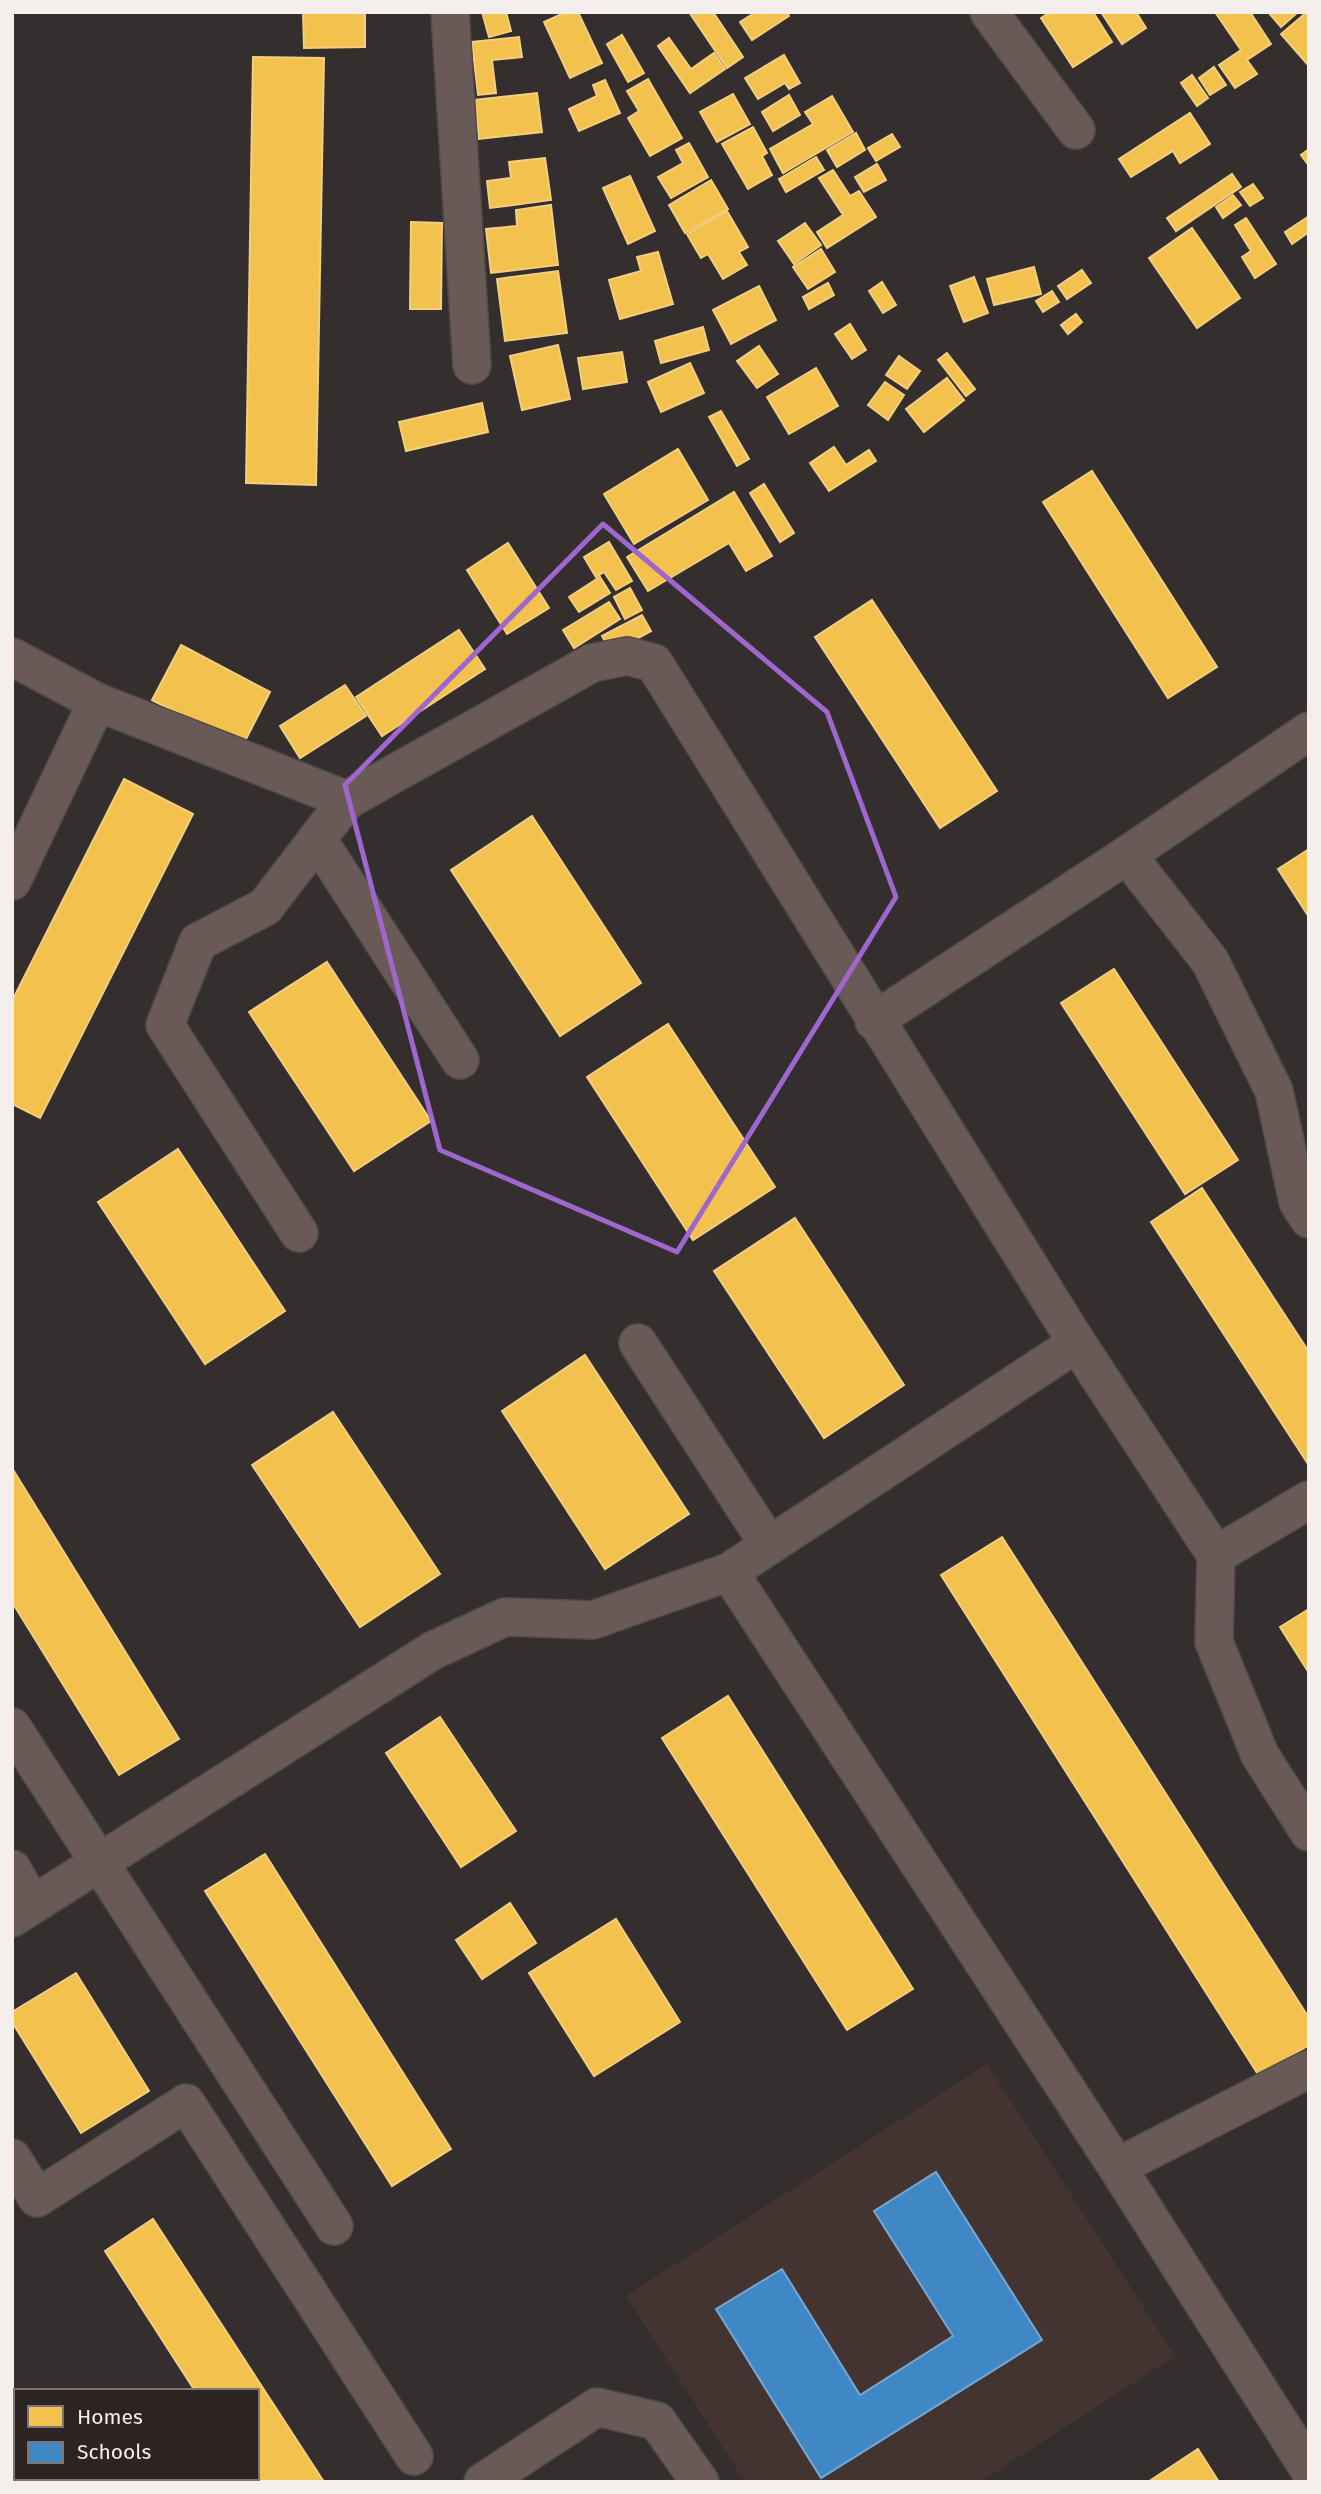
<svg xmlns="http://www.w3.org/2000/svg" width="1321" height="2494" font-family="'Fira Sans',sans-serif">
<rect width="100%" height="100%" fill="#342f2e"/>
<path fill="#433431" d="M987 2064 1175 2356 980 2482H745L626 2296Z"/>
<g fill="#f2c14e" stroke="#f3ce7e" stroke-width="2">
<path d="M303 12H365V47L304 48Z"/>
<path d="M482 12H506L511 31 489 37Z"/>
<path d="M566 12H578L602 63 570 78 544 22Z"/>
<path d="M689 12H713L743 57 727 68Z"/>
<path d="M756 12H787L789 16 752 40 740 22Z"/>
<path d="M1050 12H1093L1112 42 1073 67 1041 18Z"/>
<path d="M1101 12H1136L1146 28 1122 44Z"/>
<path d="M1215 12H1250L1271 44 1247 60 1257 74 1235 88 1219 65 1241 50Z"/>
<path d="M1268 12H1298L1281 27Z"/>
<path d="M1307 12 1309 15V66L1281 34Z"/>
<path d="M622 35 644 73 628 82 607 44Z"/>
<path d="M519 37 522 57 492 60 496 93 478 95 472 42Z"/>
<path d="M669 38 691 69 714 53 725 69 690 93 658 46Z"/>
<path d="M784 55 800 83 789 89 785 83 758 99 745 78Z"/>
<path d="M253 57 324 58 316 485 246 483Z"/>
<path d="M1214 67 1226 85 1210 95 1199 78Z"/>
<path d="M1192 75 1208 98 1197 106 1181 83Z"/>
<path d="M648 79 682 138 650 156 628 118 639 111 627 91Z"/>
<path d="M605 80 620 113 579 131 569 109 597 96 593 85Z"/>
<path d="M537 93 542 132 479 139 475 100Z"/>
<path d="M733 94 750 124 717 142 700 112Z"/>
<path d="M789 95 800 115 773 131 762 112Z"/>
<path d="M832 96 853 132 783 173 770 149 813 124 805 112Z"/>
<path d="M1190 113 1210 144 1180 163 1173 151 1131 177 1119 159Z"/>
<path d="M753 127 767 153 762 156 772 175 748 189 722 144Z"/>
<path d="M856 133 865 150 837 167 827 150Z"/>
<path d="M892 134 900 147 876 161 868 148Z"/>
<path d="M689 143 708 177 671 198 658 177 683 163 676 150Z"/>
<path d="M1309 149V166L1301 155Z"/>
<path d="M816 157 824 170 786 192 779 179Z"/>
<path d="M545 158 551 200 490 208 487 181 511 178 509 162Z"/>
<path d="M877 164 886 180 864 192 855 177Z"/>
<path d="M833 170 850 196 859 191 876 217 827 248 817 232 843 215 819 178Z"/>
<path d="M1232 174 1241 187 1176 231 1167 218Z"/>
<path d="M630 176 655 231 628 244 603 188Z"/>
<path d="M711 180 728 209 685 233 669 205Z"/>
<path d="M1253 184 1263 198 1250 206 1240 192Z"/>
<path d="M1233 195 1241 205 1223 218 1216 207Z"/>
<path d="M551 205 558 265 491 273 486 229 517 226 516 210Z"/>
<path d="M727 211 748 247 739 252 747 265 723 279 708 254 701 258 687 234Z"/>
<path d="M1309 216V232L1292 244 1285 232Z"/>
<path d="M1246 218 1276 264 1255 278 1242 257 1251 251 1235 225Z"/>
<path d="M411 222 442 223 441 309H410Z"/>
<path d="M805 223 821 245 794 264 778 241Z"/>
<path d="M1192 228 1240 298 1197 328 1149 258Z"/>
<path d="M821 249 835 272 808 289 793 267Z"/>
<path d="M658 252 673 304 620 319 609 280 641 271 637 257Z"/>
<path d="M1034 267 1041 294 994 305 987 279Z"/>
<path d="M1082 270 1091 283 1067 299 1058 286Z"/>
<path d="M558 271 567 333 505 341 497 279Z"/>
<path d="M974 277 988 313 964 322 950 286Z"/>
<path d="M882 282 896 305 883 313 869 291Z"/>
<path d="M828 283 834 295 809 309 803 297Z"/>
<path d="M759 286 776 320 731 344 713 310Z"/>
<path d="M1052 291 1059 302 1043 312 1036 301Z"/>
<path d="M1076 314 1082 322 1068 334 1061 325Z"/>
<path d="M850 324 866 350 852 359 835 334Z"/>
<path d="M703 327 709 350 661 363 655 341Z"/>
<path d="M558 345 570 399 522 410 510 356Z"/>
<path d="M759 346 778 374 757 388 737 361Z"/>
<path d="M622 352 627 382 583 389 578 358Z"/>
<path d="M947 353 975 389 966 396 938 360Z"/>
<path d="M899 356 920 371 907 389 886 375Z"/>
<path d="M690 363 704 393 661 412 648 382Z"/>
<path d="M816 368 838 406 789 434 767 397Z"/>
<path d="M947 378 964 400 924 432 906 409Z"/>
<path d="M885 382 904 395 888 420 868 405Z"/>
<path d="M482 403 488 432 406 451 399 422Z"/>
<path d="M721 411 749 459 737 466 709 417Z"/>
<path d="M834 447 846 465 869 450 876 461 829 491 810 463Z"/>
<path d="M678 449 708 500 634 544 604 494Z"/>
<path d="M1092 471 1217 667 1168 698 1043 502Z"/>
<path d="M764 484 794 533 780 542 750 493Z"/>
<path d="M734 492 772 556 746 571 729 543 648 591 627 557Z"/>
<path d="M609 542 632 581 616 590 604 572 596 577 584 557Z"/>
<path d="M508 543 549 608 507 634 467 570Z"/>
<path d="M600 577 610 593 579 612 569 597Z"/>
<path d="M630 588 642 610 625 619 614 597Z"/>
<path d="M872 600 997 791 940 828 815 637Z"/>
<path d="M609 602 620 619 574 648 563 630Z"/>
<path d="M642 615 651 631 611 653 602 636Z"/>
<path d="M459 630 485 669 382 736 356 697Z"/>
<path d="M181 645 270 692 242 747 152 700Z"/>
<path d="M345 685 366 716 300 758 280 726Z"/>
<path d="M124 779 193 814 40 1118 12 1104V1001Z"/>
<path d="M532 816 641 983 560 1036 451 870Z"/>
<path d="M1309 849V917L1278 869Z"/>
<path d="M327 962 431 1121 354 1171 249 1012Z"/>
<path d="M1114 969 1238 1160 1185 1194 1061 1003Z"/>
<path d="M668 1024 775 1187 693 1240 587 1077Z"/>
<path d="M178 1149 285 1311 205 1364 98 1202Z"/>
<path d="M1202 1188 1309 1352 1308 1464 1151 1222Z"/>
<path d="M795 1218 904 1385 824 1438 714 1271Z"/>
<path d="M585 1355 689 1514 605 1569 502 1411Z"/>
<path d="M333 1412 440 1574 360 1627 252 1465Z"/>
<path d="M12 1468 179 1739 119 1775 12 1602Z"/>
<path d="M1002 1537 1309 2018V2045L1259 2076 941 1575Z"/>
<path d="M1309 1609V1673L1280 1627Z"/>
<path d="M728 1696 913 1989 847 2030 662 1738Z"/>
<path d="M440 1717 516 1831 461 1867 386 1753Z"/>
<path d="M265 1854 451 2149 392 2186 205 1891Z"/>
<path d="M510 1903 536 1943 482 1979 456 1940Z"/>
<path d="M616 1919 680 2022 594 2076 529 1973Z"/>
<path d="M76 1973 149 2091 81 2133 12 2022V2012Z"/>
<path d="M153 2219 324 2482H254L252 2478H257V2391H195L105 2251Z"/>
<path d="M1198 2449 1219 2482H1148Z"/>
</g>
<path fill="#3f88c5" stroke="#75a7d1" stroke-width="2" d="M936 2172 1042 2340 821 2478 716 2309 782 2269 860 2395 953 2336 874 2211Z"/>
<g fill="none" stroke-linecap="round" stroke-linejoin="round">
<g stroke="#4e4b4a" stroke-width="40">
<g id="minor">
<path d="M450 12 472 365"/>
<path d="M989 12 1076 130"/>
<path d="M12 657 97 702 347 800 592 663 627 656 654 663 1077 1343 1216 1555 1214 1642 1260 1755 1309 1832"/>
<path d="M318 840 460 1060"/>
<path d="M1127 855 1210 961 1274 1091 1298 1202 1309 1219"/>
<path d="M12 881 97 702"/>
<path d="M874 1021 1127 855 1309 731"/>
<path d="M299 1233 165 1025 198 942 265 907 347 800"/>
<path d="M638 1343 769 1545"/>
<path d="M1216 1555 1309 1500"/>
<path d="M729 1572 1117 2167 1309 2469"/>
<path d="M12 1727 334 2226"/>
<path d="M12 1869 32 1905"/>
<path d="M12 1918 432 1651 505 1617 593 1620 729 1572 1077 1343"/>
<path d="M12 2158 37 2198 186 2103 414 2456"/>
<path d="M1117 2167 1309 2069"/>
<path d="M483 2482 597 2407 657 2421 700 2482"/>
</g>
</g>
<use href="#minor" stroke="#6a5a57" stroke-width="37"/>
</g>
<path fill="none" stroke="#9f66cd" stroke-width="5" stroke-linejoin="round" d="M603 524 827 712 896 897 677 1252 440 1150 345 785Z"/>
<rect width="1321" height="2494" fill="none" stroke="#f4eeed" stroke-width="28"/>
<rect x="14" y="2389" width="245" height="91" fill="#2c2422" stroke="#7c7573" stroke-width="2"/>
<rect x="28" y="2406" width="35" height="21" fill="#f2c14e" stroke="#7c7573" stroke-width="2"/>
<text x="77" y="2424" font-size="21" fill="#f4eeed">Homes</text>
<rect x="28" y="2442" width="35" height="21" fill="#3f88c5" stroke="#7c7573" stroke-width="2"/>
<text x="77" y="2459" font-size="21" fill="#f4eeed">Schools</text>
</svg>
